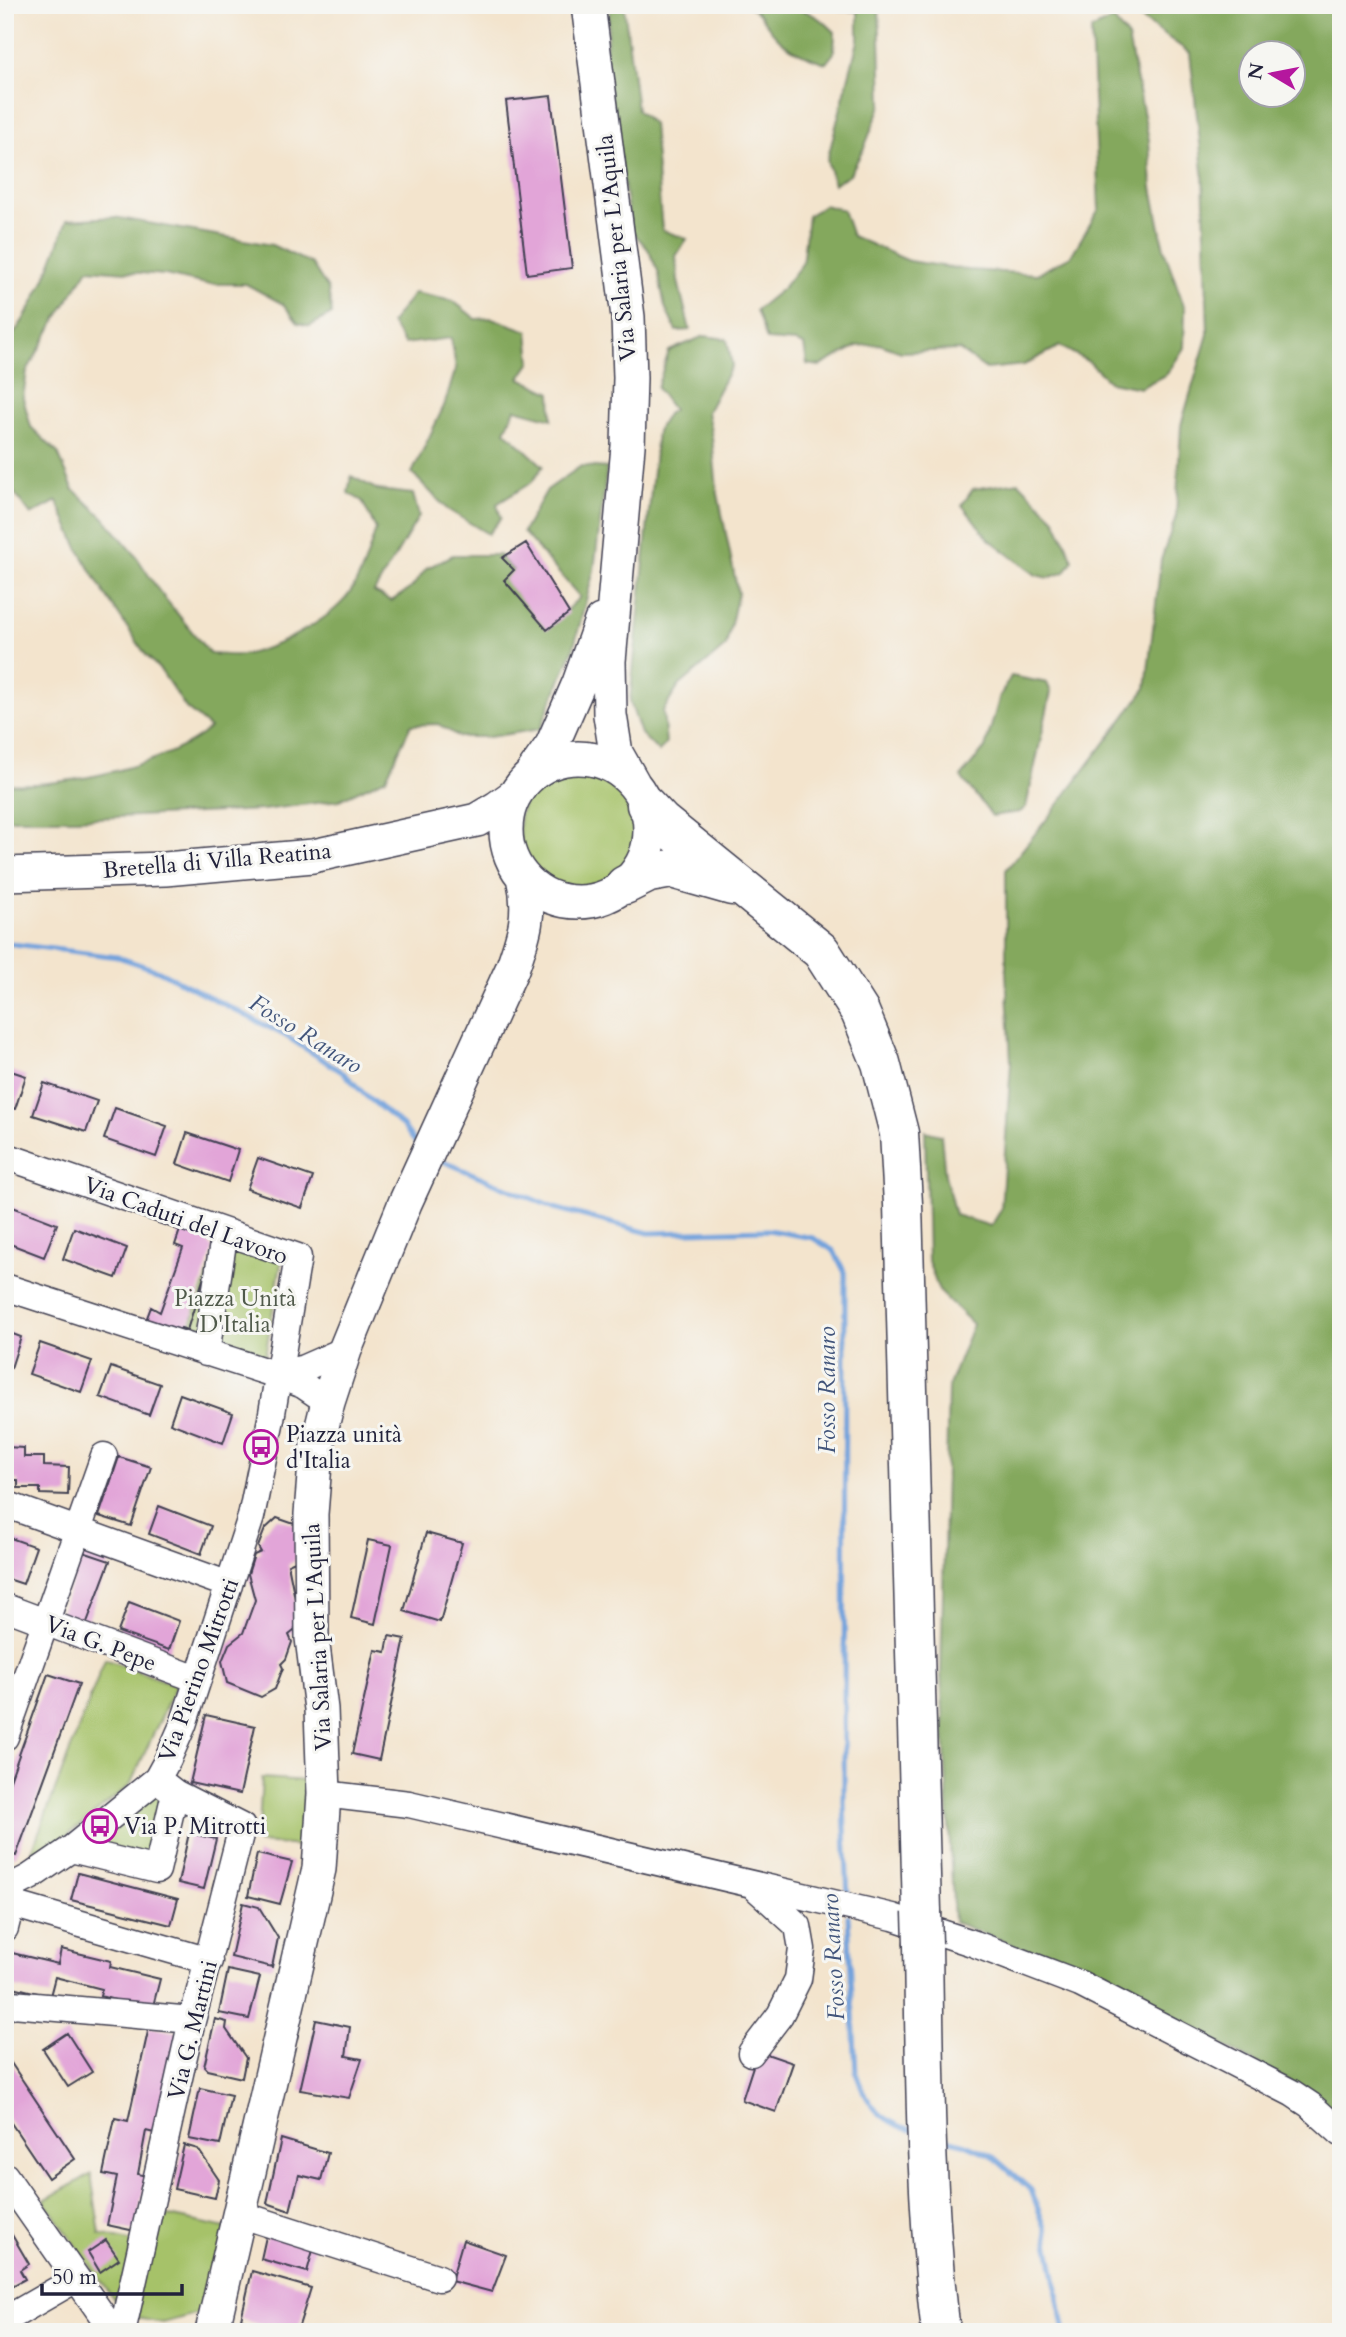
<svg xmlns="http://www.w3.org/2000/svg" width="1346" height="2337" viewBox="0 0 1346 2337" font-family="Cardo,serif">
  <rect width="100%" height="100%" fill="#f6f6f2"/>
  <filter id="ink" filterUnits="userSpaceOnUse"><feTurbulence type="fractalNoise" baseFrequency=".0143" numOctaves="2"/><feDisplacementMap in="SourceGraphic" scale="14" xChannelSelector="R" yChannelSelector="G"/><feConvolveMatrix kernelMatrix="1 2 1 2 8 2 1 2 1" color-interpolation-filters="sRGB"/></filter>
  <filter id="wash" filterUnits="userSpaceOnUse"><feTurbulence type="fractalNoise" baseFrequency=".00686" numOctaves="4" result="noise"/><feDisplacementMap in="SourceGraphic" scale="28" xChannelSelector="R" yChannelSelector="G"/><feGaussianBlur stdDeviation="1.57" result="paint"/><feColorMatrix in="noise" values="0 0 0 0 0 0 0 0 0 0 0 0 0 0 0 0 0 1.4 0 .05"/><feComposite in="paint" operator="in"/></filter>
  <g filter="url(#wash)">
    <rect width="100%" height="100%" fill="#f3e4cd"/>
    <path fill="#a6c269" stroke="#647252" stroke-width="2" d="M519 827a59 59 0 1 1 118 0a59 59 0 1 1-118 0Z
      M221 1239 282 1258 264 1362 186 1337Z
      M105 1659 176 1685 130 1785 25 1869Z
      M262 1778 307 1781 304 1846 258 1843Z
      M154 1794 164 1797 146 1860 91 1844Z
      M91 2174 100 2234 133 2242 124 2285 115 2301 44 2200Z
      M155 2213 226 2228 206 2311 163 2323 131 2317Z"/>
    <path fill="#84a85d" stroke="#53654c" stroke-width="2" fill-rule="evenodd" d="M610 5H624L637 110 653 124 662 230 687 239 676 256 678 281 690 330 676 331 665 307 658 271 648 249 631 230 605 61Z
      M747 5C783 5 808 4 835 32L834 53 826 63C810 58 788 49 777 37 764 24 765 17 747 5Z
      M834 5H879L882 103 864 148 850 174 834 184 827 161 858 41V11H840Z
      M1131 5H1341V2124L1297 2086 1103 1979 954 1922 941 1674 948 1388 973 1324 939 1291 928 1261 925 1131 941 1135 945 1175 955 1215 991 1226 1001 1210 1011 1062 1006 973V870L1055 809 1146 688 1161 560 1176 516 1181 425 1208 334 1203 171 1190 53 1135 14ZM1252 52H1294V94H1252Z
      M1113 19 1128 38 1149 140 1152 187 1164 249 1185 309 1184 348 1167 374 1140 388 1110 382 1089 362 1060 346 1024 365 986 369 959 350 901 352 879 344 857 346 820 366 807 364 804 345 796 342 767 340 756 310 783 288 802 264 808 216 824 205 843 210 852 236 909 261 968 270 1037 274 1071 256 1099 209 1091 30Z
      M114 217 272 245 312 264 328 289 332 314 310 326 298 323 283 304 246 284H206L165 275 88 269 55 321 27 371 23 398 31 427 58 453 73 489 104 518 134 553 159 591 210 654C220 654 232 656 242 655 275 649 329 621 349 594 363 575 369 550 376 529L362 501 348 493 351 476 378 490 413 494 419 516 374 592 391 601 411 588 427 568 453 555H499L558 618 580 597 523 532 547 490 581 466 607 468 594 570 573 650 540 729 489 737H459L438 724 411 725 386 778 339 800 263 810 75 819H5V784C61 788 167 766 210 728L186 708 161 671 146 655 106 596 79 550 57 501 31 515 5 481V345C35 310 52 263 67 220Z
      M414 293 453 301 476 319 492 318 528 331 531 362 520 378 551 393 552 419 515 409 505 431 543 466 532 482 497 504 501 518 488 534 447 509 412 473 444 406 456 368 451 338 404 344 391 323Z
      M704 336 727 339 732 365 707 412 712 437 717 489 738 593 726 646 679 686 663 711 666 743 659 752 641 734 630 702 657 431 667 414 673 410 657 388 669 351Z
      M1019 482 1055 519 1073 560 1065 572 1048 578 1036 575 989 539 962 505 973 489Z
      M1011 676 1047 683 1051 692 1026 807 1020 812 992 816 961 777 985 748 1000 696Z"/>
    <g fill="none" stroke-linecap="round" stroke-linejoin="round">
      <path stroke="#72a2dc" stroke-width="5" d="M5 943 118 957 159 971 284 1035 345 1074 365 1095 403 1126 418 1146
        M438 1159 554 1208 649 1233 768 1230 813 1238 834 1251 845 1273 844 1803 848 1899
        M848 1916 856 2073C866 2103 880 2122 912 2130
        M942 2138 963 2143 991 2155 1031 2190 1046 2230 1065 2332"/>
    </g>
    <g id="blocks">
      <path fill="#e2a5d8" d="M551 96 572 268 527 274 506 101Z
        M526 543 569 613 547 630 504 580 514 570 502 558Z
        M5 1069 26 1076 15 1109 5 1106Z
        M44 1083 97 1101 86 1132 33 1115Z
        M115 1108 167 1126 156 1157 104 1139Z
        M187 1133 238 1150 228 1182 177 1164Z
        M258 1158 313 1177 302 1208 247 1189Z
        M5 1204 57 1224 44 1257 5 1242Z
        M182 1224 213 1236 209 1245 213 1248 187 1330 181 1328 176 1336 145 1323 151 1307 160 1312 183 1248 175 1245Z
        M74 1228 127 1248 116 1278 63 1259Z
        M5 1331 21 1337 11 1368 5 1366Z
        M40 1343 92 1361 81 1392 29 1374Z
        M111 1367 160 1384 149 1415 100 1397Z
        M180 1394 233 1413 223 1443 170 1423Z
        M5 1447 24 1448V1457H44V1466L69 1467 68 1495 40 1494V1488H18V1480H5Z
        M119 1457 151 1467 131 1526 99 1516Z
        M159 1506 211 1526 201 1554 149 1534Z
        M277 1518 297 1525 295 1561 288 1564 296 1604 301 1609 294 1631 289 1635 292 1642 286 1659 281 1664 283 1668 275 1689 261 1697 227 1683 222 1661 229 1644 243 1633 255 1600 248 1574 254 1555 261 1552 258 1547 265 1529Z
        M426 1533 462 1543 440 1622 404 1611Z
        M5 1536 36 1547 23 1584 5 1578Z
        M368 1540 392 1545 375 1624 351 1618Z
        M83 1552 110 1561 86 1625 60 1615Z
        M129 1602 179 1621 169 1650 118 1632Z
        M389 1636 405 1639 379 1760 352 1754 375 1650 386 1652Z
        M48 1674 79 1684 16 1856 5 1852V1794Z
        M206 1715 255 1726 240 1794 190 1783Z
        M189 1833 216 1839 204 1889 178 1883Z
        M257 1854 292 1862 280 1904 248 1896Z
        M78 1873 178 1899 171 1925 71 1900Z
        M243 1903 259 1907 278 1938 272 1967 231 1957Z
        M61 1949 111 1961 110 1967 160 1979 152 2010 100 1996 102 1989 55 1977 50 1996 5 1985V1963L8 1952 58 1964Z
        M228 1970 260 1977 249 2019 219 2013Z
        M215 2019 227 2022 226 2029 246 2058 242 2078 207 2070 204 2067Z
        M316 2020 350 2027 346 2056 362 2059 349 2098 300 2090Z
        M149 2027 180 2033 158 2134 146 2131 138 2174 146 2176 135 2231 107 2225 117 2177 103 2174 115 2118 128 2121Z
        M67 2033 92 2072 68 2087 43 2049Z
        M758 2051 793 2063 776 2112 742 2100Z
        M5 2054 75 2159 48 2178 5 2114Z
        M200 2088 231 2095 220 2145 189 2139Z
        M281 2139 328 2153 321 2180 299 2175 290 2211 267 2203Z
        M184 2145 198 2149 219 2180 215 2198 174 2189Z
        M5 2223 29 2264 20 2270 25 2279 5 2290Z
        M269 2223 316 2239 307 2272 261 2259Z
        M106 2240 119 2259 100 2272 88 2252Z
        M463 2240 506 2255 492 2292 451 2281Z
        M252 2271 311 2288 297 2332H286L241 2319Z"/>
    </g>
  </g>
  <g filter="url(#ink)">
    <use href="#blocks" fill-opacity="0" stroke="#413f51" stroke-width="2"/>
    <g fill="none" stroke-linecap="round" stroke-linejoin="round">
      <g stroke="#413f51" stroke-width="29">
        <path id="minor" d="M5 1156 298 1257 271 1419 251 1517 183 1725 168 1759 157 1779 71 1849 30 1877 5 1890
          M5 1287 277 1375
          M206 1353 223 1243 227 1233
          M328 1402 303 1385 277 1375 304 1368 345 1350
          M5 1504 229 1585
          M5 1607 197 1679
          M5 1737 104 1456
          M324 1794 409 1804 893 1917 975 1944 1080 1984 1292 2093 1310 2105 1341 2133
          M71 1849 157 1870 175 1793
          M5 1902 209 1961
          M5 1928 11 1904
          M5 2008 13 2004 192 2020
          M751 2053 780 2015 798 1979 802 1949 798 1926 756 1888
          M5 2176 114 2332
          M239 2214 439 2278
          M5 2320 76 2279
          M123 2328 190 2029 242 1827 175 1793 157 1779"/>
      </g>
      <g stroke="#413f51" stroke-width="36">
        <path id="major" d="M588 5 628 317 630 378 628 446 609 661 610 715 616 753 633 783
          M506 830a72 72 0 1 1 144 0a72 72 0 1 1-144 0Z
          M531 775 552 745 579 683 601 621
          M5 874 165 869 313 856 477 820 497 808 515 795
          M212 2332 319 1869 324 1794 321 1709 312 1638 311 1514 316 1451 328 1402 345 1350 405 1203 512 969C524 935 532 913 523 877"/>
      </g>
      <g stroke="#413f51" stroke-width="41">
        <path id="highway" d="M646 805 662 822 821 951 860 1012 881 1063 899 1133 903 1204 922 1912
          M625 885 649 873 672 869 732 886
          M923 1944C925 2074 925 2203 941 2332"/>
      </g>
      <use href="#minor" stroke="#fff" stroke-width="26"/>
      <use href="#major" stroke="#fff" stroke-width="33"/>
      <use href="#highway" stroke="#fff" stroke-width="38"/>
      <g stroke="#413f51" stroke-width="41" stroke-linecap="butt">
        <path id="highway-bridge" d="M922 1912 923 1944"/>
      </g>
      <use href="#highway-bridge" stroke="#fff" stroke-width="38"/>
    </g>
  </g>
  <defs>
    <g id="bus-ring" transform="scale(1.75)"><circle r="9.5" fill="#f6f6f2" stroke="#b5179e" stroke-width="1.5"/><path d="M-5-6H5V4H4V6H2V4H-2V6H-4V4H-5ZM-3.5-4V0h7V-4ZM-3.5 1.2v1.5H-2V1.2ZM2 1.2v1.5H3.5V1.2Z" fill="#b5179e"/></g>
  </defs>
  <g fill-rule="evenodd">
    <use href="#bus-ring" x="261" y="1447"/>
    <use href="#bus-ring" x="100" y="1826"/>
  </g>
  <g text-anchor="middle" stroke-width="6" stroke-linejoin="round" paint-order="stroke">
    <g font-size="23" fill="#22223b" stroke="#f6f6f2">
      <text transform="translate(616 248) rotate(-96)" y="8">Via Salaria per L'Aquila</text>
      <text transform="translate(217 860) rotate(-5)" y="8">Bretella di Villa Reatina</text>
      <text transform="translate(186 1220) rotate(20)" y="8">Via Caduti del Lavoro</text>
      <text transform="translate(317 1637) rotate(-93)" y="8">Via Salaria per L'Aquila</text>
      <text transform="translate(101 1643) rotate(21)" y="8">Via G. Pepe</text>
      <text transform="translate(198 1670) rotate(-70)" y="8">Via Pierino Mitrotti</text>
      <text transform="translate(192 2030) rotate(-76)" y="8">Via G. Martini</text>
    </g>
    <g font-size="23" fill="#505a4b" stroke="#f6f6f2">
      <text x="235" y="1306">Piazza Unità<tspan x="235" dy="26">D'Italia</tspan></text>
    </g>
    <g font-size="23" fill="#22223b" stroke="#f6f6f2" text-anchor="start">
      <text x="286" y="1442">Piazza unità<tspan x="286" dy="26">d'Italia</tspan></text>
      <text x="124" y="1834">Via P. Mitrotti</text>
    </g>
    <g font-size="24" font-style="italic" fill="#42557b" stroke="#f6f6f2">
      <text transform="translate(306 1034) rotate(32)" y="8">Fosso Ranaro</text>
      <text transform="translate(827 1390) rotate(-90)" y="8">Fosso Ranaro</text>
      <text transform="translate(833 1957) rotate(-93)" y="8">Fosso Ranaro</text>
    </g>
  </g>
  <rect width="1346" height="2337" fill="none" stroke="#f6f6f2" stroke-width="28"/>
  <g transform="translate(1272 74) rotate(280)"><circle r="33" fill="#f6f6f2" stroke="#a1a1a9" stroke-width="2"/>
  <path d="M0-5L12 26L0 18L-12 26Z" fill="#b5179e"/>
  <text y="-10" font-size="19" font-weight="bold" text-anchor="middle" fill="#22223b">N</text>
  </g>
  <path d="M42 2284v10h140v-10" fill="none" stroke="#22223b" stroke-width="3.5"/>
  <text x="52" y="2284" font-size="21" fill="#22223b" stroke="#f6f6f2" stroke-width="5" paint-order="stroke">50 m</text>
</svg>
